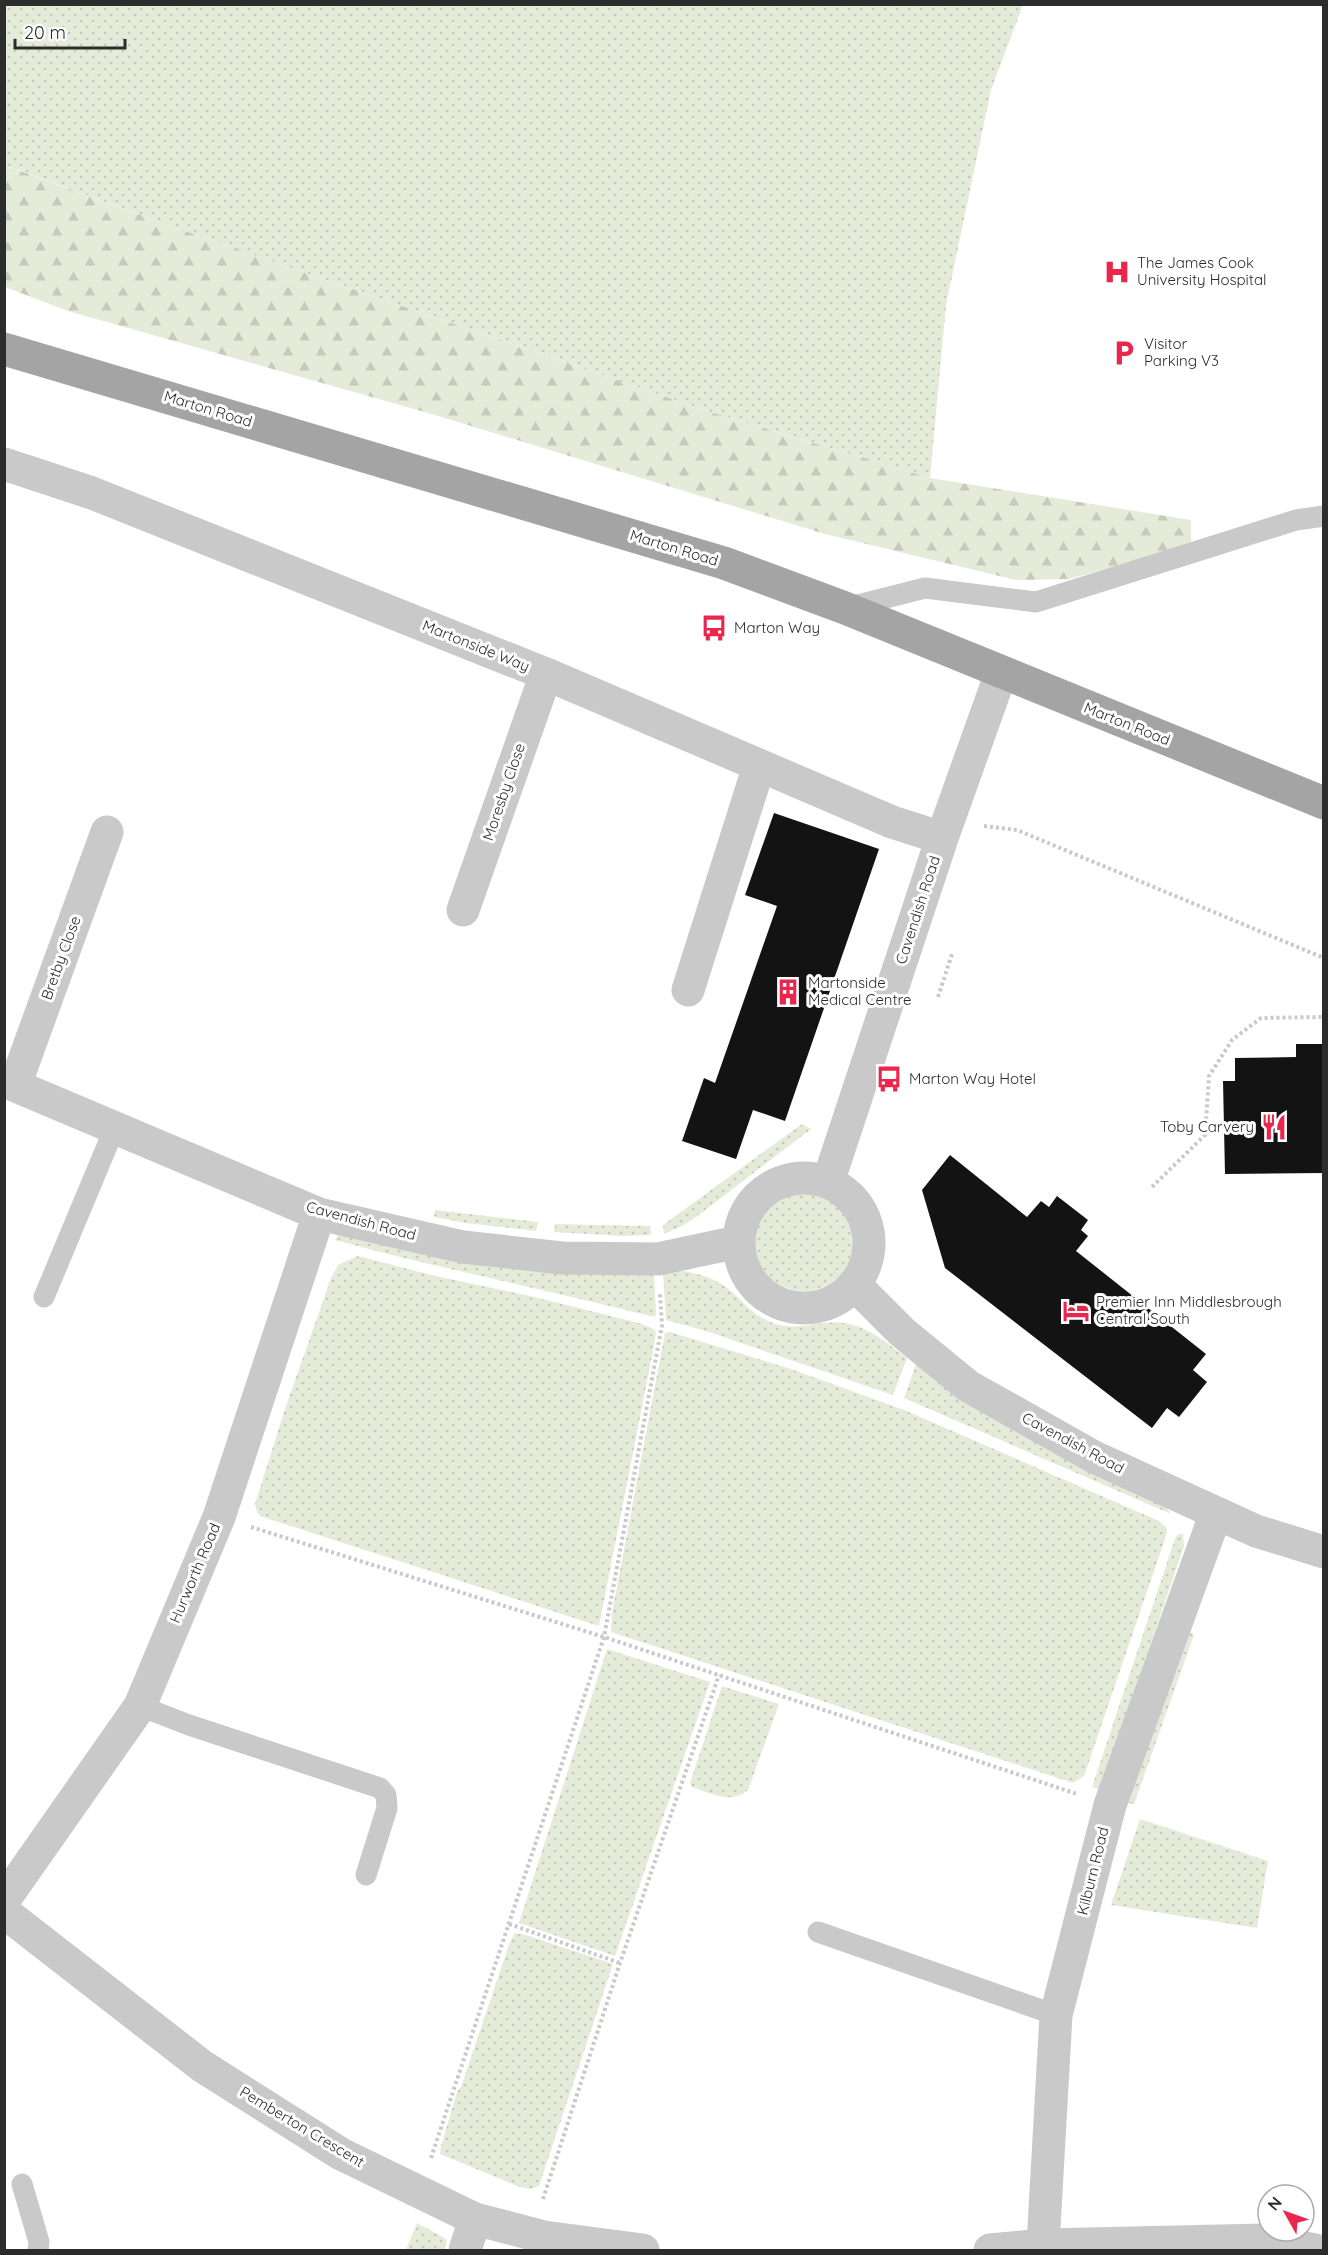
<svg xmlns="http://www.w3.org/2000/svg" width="1328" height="2255" viewBox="0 0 1328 2255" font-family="Quicksand,sans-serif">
  <defs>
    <pattern id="grass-dots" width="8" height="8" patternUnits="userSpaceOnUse" patternTransform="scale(1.5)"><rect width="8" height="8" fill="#e5ebd9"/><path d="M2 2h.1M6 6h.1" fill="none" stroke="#c5caba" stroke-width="1.8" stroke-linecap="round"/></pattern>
    <pattern id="forest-firs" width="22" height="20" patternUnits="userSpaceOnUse" patternTransform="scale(1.5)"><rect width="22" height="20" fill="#e5ebd9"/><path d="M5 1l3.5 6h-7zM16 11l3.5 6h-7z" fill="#c5caba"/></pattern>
  </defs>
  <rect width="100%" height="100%" fill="#fff"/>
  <path fill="url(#grass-dots)" d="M4 5H1023L991 90 946 305 930 478 704 410 176 228 5 165Z
    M802 1124 811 1129 696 1217 682 1226 664 1234 663 1225Z
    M755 1242a49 49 0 1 1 98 0a49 49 0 1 1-98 0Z
    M435 1210 538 1222 536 1231 466 1223 434 1217Z
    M555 1224 650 1226 651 1235 623 1236 554 1232Z
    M344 1235 654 1274 656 1313 655 1317 650 1316C546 1289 440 1269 335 1240L337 1236Z
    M358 1256 431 1275 530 1296 639 1323 654 1329 656 1333 653 1351 599 1626 260 1516 257 1512 255 1504 285 1409 331 1278 338 1265Z
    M676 1270C693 1272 709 1276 723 1285 739 1296 749 1312 766 1320 797 1335 815 1319 843 1323 867 1325 888 1344 907 1358L893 1395 706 1331 666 1320 663 1272Z
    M670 1332 791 1369 904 1410 1159 1521 1166 1527 1167 1531 1164 1542 1084 1776 1073 1783 611 1632 612 1613 665 1333Z
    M916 1364 1164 1504 1171 1514 904 1398Z
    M1183 1533 1184 1546 1101 1790 1092 1787 1175 1539 1177 1535Z
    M1190 1632 1194 1635 1134 1804 1128 1803Z
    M607 1649 710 1682 615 1956 519 1923Z
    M722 1686 779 1704 748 1790C731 1805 711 1793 692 1787L690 1783Z
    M1140 1819 1268 1861 1257 1928 1111 1905Z
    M515 1933 526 1935 613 1964 539 2186 530 2189 517 2186 440 2154 441 2146 457 2092 461 2087 510 1942Z
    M417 2223 443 2237 447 2240 445 2250H406Z"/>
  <path fill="url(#forest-firs)" d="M4 165 176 228 704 410 930 478 1191 520V546L1069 579 1016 580 825 534 435 415 68 311 5 287Z"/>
  <path fill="#131313" d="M774 813 879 849 785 1121 753 1110 736 1159 682 1141 704 1078 715 1083 777 906 745 895Z
    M1296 1044H1324V1173L1225 1174 1223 1081H1235V1058L1296 1057Z
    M950 1155 1027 1217 1041 1201 1049 1207 1057 1196 1088 1220 1081 1230 1088 1236 1076 1251 1206 1354 1193 1370 1207 1382 1179 1417 1167 1408 1152 1428 945 1268 922 1190Z"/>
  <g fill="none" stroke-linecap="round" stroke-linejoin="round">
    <path stroke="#c9c9c9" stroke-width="4" stroke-dasharray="3 3" stroke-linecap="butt" d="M984 826 1017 830 1324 958
      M938 997 952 954
      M1152 1187 1205 1135 1209 1076 1232 1040 1261 1018 1324 1017
      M251 1527 604 1637 1077 1794
      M509 1924 620 1963
      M431 2158 604 1637 662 1325 660 1293
      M543 2199 620 1963 719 1675"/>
    <path stroke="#c9c9c9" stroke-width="21" d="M846 608 925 588 1036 602 1296 520 1324 516
      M44 1297 115 1127
      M140 1706 189 1725 380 1788 386 1795 387 1808 366 1875
      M818 1932 1056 2015
      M22 2184 39 2242 38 2250"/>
    <path stroke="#c9c9c9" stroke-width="33" d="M4 464 92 493 546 674 892 822 942 838
      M463 910 546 674
      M688 990 759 766
      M4 1081 319 1214 463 1247 562 1258 658 1259 738 1242
      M15 1085 107 832
      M739 1243a65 65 0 1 1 130 0a65 65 0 1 1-130 0Z
      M828 1182 942 838 1001 673
      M854 1284 902 1332 968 1386 1094 1457 1256 1531 1324 1552
      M4 1900 140 1706 219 1517 319 1214
      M4 1912 202 2066 341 2154 475 2219 544 2237 643 2250
      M1043 2245 1056 2015 1110 1805 1216 1513
      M465 2250 475 2219
      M990 2250 1043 2245 1265 2240 1315 2250"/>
    <path stroke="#a4a4a4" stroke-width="33" d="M4 349 724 563 845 608 1324 803"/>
  </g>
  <defs>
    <g id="hospital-bare" transform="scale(2.07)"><path d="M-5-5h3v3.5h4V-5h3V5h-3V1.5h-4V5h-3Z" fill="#eb264c" stroke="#fff" stroke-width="2.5" paint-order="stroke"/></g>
    <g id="parking-bare" transform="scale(2.07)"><path d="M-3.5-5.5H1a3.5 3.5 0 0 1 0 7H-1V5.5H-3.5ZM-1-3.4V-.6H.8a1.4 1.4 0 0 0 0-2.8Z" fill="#eb264c" stroke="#fff" stroke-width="2.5" paint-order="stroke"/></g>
    <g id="bus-bare" transform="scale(2.07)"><path d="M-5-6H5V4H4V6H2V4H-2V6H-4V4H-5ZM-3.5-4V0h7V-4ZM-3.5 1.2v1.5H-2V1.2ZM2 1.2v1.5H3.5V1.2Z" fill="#eb264c" stroke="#fff" stroke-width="2.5" paint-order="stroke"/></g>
    <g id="building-bare" transform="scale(2.07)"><path d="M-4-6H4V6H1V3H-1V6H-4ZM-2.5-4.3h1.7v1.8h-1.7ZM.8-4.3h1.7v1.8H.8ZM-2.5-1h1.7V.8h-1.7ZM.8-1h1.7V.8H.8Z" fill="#eb264c" stroke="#fff" stroke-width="2.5" paint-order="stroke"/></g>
    <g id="restaurant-bare" transform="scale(2.07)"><path d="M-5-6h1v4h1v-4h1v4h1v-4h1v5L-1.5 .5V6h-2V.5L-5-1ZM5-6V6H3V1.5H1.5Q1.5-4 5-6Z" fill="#eb264c" stroke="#fff" stroke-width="2.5" paint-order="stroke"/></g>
    <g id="hotel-bare" transform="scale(2.07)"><path d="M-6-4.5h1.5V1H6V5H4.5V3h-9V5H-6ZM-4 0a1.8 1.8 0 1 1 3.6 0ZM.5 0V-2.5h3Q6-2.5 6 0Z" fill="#eb264c" stroke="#fff" stroke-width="2.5" paint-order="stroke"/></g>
  </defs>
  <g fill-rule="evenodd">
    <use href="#hospital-bare" x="1117" y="272"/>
    <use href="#parking-bare" x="1124" y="353"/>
    <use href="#bus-bare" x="714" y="628"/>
    <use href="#building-bare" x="788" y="992"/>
    <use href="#bus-bare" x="889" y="1079"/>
    <use href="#restaurant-bare" x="1274" y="1127"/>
    <use href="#hotel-bare" x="1076" y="1311"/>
  </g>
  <g text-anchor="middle" stroke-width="6" stroke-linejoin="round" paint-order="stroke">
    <g font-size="15" fill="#2c2c2c" stroke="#fff" text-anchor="start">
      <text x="1137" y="268">The James Cook<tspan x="1137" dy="17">University Hospital</tspan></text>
      <text x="1144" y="349">Visitor<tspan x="1144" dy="17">Parking V3</tspan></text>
      <text x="734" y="633">Marton Way</text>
      <text x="808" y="988">Martonside<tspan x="808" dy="17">Medical Centre</tspan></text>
      <text x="909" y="1084">Marton Way Hotel</text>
      <text x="1254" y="1132" text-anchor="end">Toby Carvery</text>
      <text x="1096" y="1307">Premier Inn Middlesbrough<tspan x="1096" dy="17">Central South</tspan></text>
    </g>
    <g font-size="15" fill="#2c2c2c" stroke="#fff">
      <text transform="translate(208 409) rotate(17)" y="5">Marton Road</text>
      <text transform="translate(674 548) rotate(17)" y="5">Marton Road</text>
      <text transform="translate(476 646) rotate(22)" y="5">Martonside Way</text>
      <text transform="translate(1127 724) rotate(22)" y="5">Marton Road</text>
      <text transform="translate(504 792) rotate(-71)" y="5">Moresby Close</text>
      <text transform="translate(918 910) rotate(-72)" y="5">Cavendish Road</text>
      <text transform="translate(61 958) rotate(-70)" y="5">Bretby Close</text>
      <text transform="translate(361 1221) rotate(15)" y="5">Cavendish Road</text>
      <text transform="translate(1073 1443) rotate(28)" y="5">Cavendish Road</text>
      <text transform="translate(195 1573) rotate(-67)" y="5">Hurworth Road</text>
      <text transform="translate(1093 1871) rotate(-76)" y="5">Kilburn Road</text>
      <text transform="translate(302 2127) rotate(31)" y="5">Pemberton Crescent</text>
    </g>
  </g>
  <rect width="1328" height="2255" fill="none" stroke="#2c2c2c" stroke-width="12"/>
  <g transform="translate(1286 2213) rotate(310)"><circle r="28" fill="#ffffff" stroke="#ababab" stroke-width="1.5"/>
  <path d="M0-4.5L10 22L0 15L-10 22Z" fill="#eb264c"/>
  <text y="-9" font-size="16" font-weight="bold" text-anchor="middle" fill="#2c2c2c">N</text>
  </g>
  <path d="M15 39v9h110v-9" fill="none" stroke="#2c2c2c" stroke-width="3"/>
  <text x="24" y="39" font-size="18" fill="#2c2c2c" stroke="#ffffff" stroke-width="4.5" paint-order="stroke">20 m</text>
</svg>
